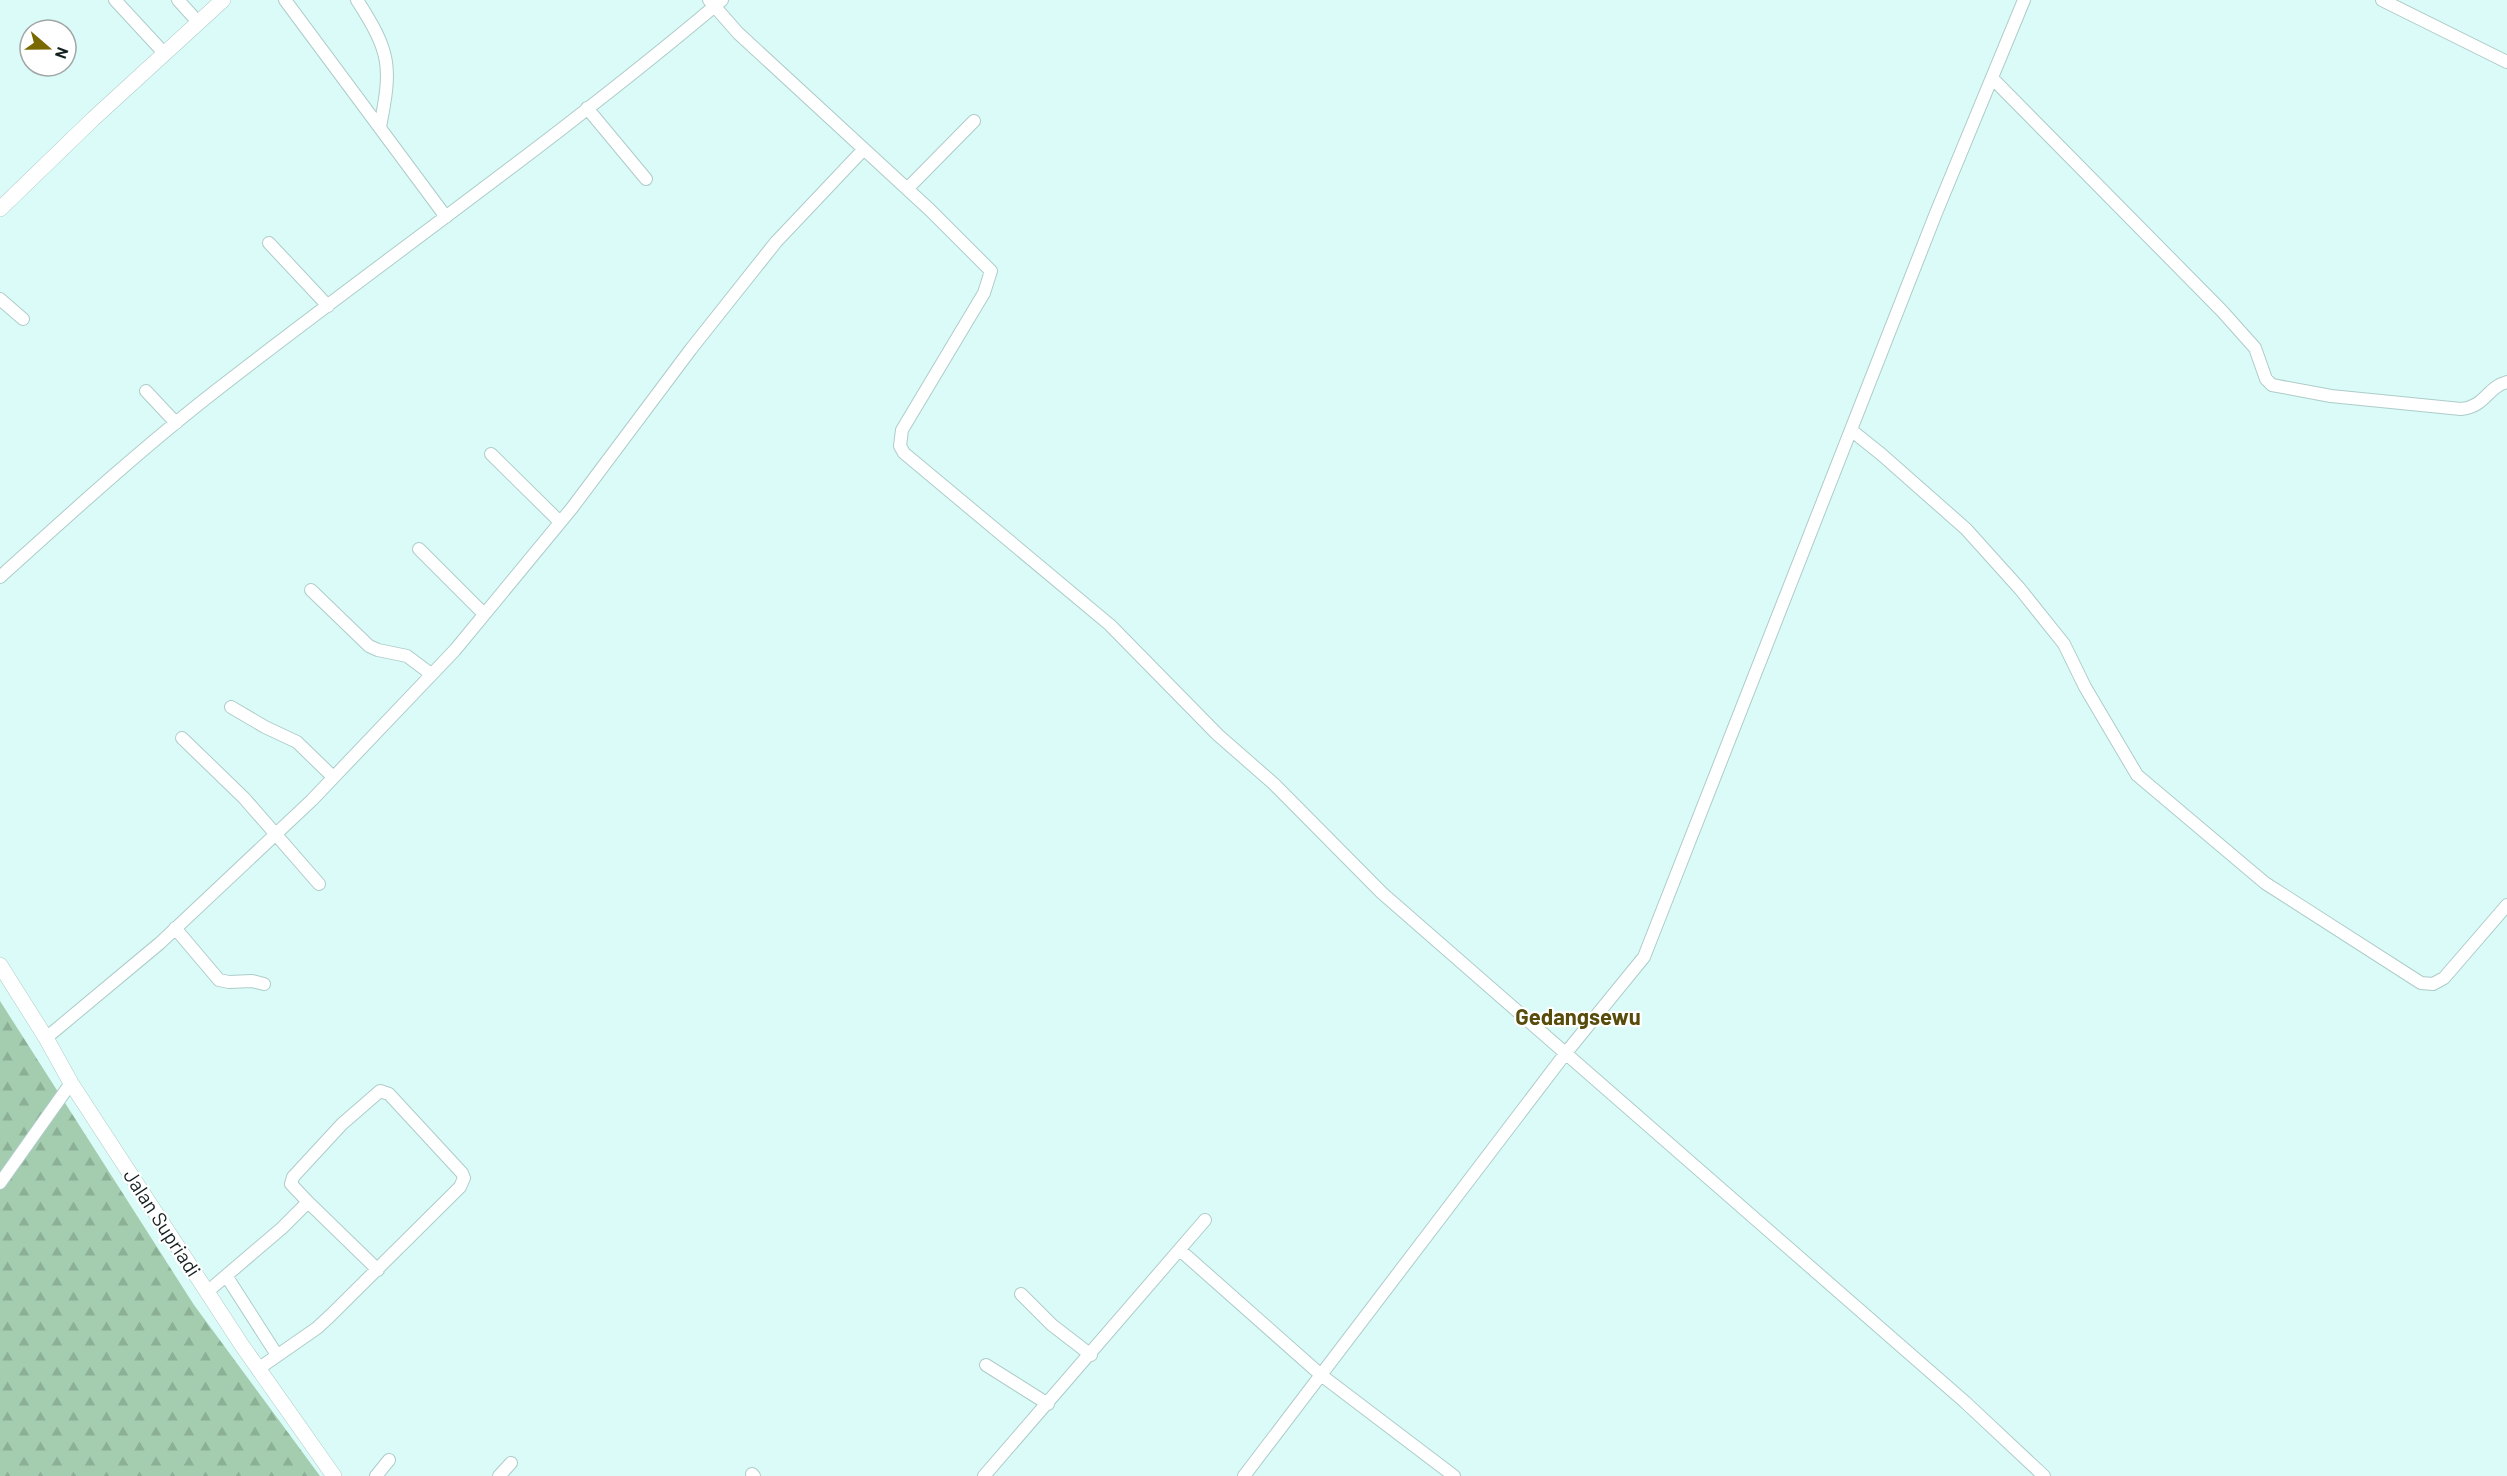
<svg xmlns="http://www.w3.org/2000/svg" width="2507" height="1476" viewBox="0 0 2507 1476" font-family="Barlow,sans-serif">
  <defs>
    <pattern id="forest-firs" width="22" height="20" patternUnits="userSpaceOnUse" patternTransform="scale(1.5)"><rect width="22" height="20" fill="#a3cdae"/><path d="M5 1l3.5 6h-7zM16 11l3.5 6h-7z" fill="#8bb095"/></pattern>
  </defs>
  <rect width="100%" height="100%" fill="#dbfbf8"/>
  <path fill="url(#forest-firs)" d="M0 1001 194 1305 320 1476H0Z"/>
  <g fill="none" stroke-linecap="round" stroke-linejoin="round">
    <g stroke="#adccc9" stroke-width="14">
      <path id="minor" d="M115 0 164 53
        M178 0 198 22
        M285 0 446 217
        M357 0C391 53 392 66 380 127
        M709 0 738 33 930 210 991 271 984 293 902 430 900 446 904 453 1110 625 1218 735 1274 784 1382 893 1965 1402 2044 1476
        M2382 0 2507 62
        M1992 78 2222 311 2255 348 2266 379 2272 385 2331 396 2461 409C2485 407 2487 387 2507 382
        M587 108 646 179
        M907 189 974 121
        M269 243 328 306
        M0 299 23 319
        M146 391 176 423
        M1851 430 1881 454 1966 529 2020 589 2064 644 2085 687 2137 775 2265 883 2421 983 2433 984 2444 978 2507 905
        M491 454 560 522
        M419 549 484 614
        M0 577C71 513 142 448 218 389 385 259 560 137 722 0
        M311 590 369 646 378 650 407 656 431 674
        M231 707 265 727 297 742 333 777
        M182 738 244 798 319 884
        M175 928 219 980 229 982 252 981 264 984
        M46 1038 160 943 312 800 455 650 572 508 691 349 776 242 864 149
        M0 1183 71 1083
        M1181 1251 1321 1375 1454 1476
        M227 1277 277 1355
        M207 1292 282 1228 308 1202 378 1270
        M1021 1294 1052 1325 1091 1355
        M986 1365 1048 1404
        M258 1369 317 1328 331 1315 460 1187 464 1178 462 1173 389 1094 380 1091 342 1124 293 1177 291 1184 308 1202
        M752 1474 754 1476
        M376 1476 389 1460
        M499 1476 511 1463
        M984 1476 1205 1220
        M1244 1476 1565 1054 1644 957 1936 213 2024 0"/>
    </g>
    <g stroke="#adccc9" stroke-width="16">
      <path id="major" d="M0 209 93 119 223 0
        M0 965 46 1038 71 1083 241 1344 334 1476"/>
    </g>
    <use href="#minor" stroke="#fff" stroke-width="12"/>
    <use href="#major" stroke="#fff" stroke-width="15"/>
  </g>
  <g text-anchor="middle" stroke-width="4.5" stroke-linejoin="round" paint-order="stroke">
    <g font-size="20" fill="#152120" stroke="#fff">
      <text transform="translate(162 1223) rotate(57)" y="7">Jalan Supriadi</text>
    </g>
    <g font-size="22" font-weight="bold" fill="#584c0c" stroke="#fff">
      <text x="1578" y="1025">Gedangsewu</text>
    </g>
  </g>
  <g transform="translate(48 48) rotate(110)"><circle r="28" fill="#ffffff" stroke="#a1a6a6" stroke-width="1.5"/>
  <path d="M0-4.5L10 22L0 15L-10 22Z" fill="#7a6900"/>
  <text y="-9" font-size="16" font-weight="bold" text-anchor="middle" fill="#152120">N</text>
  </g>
</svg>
